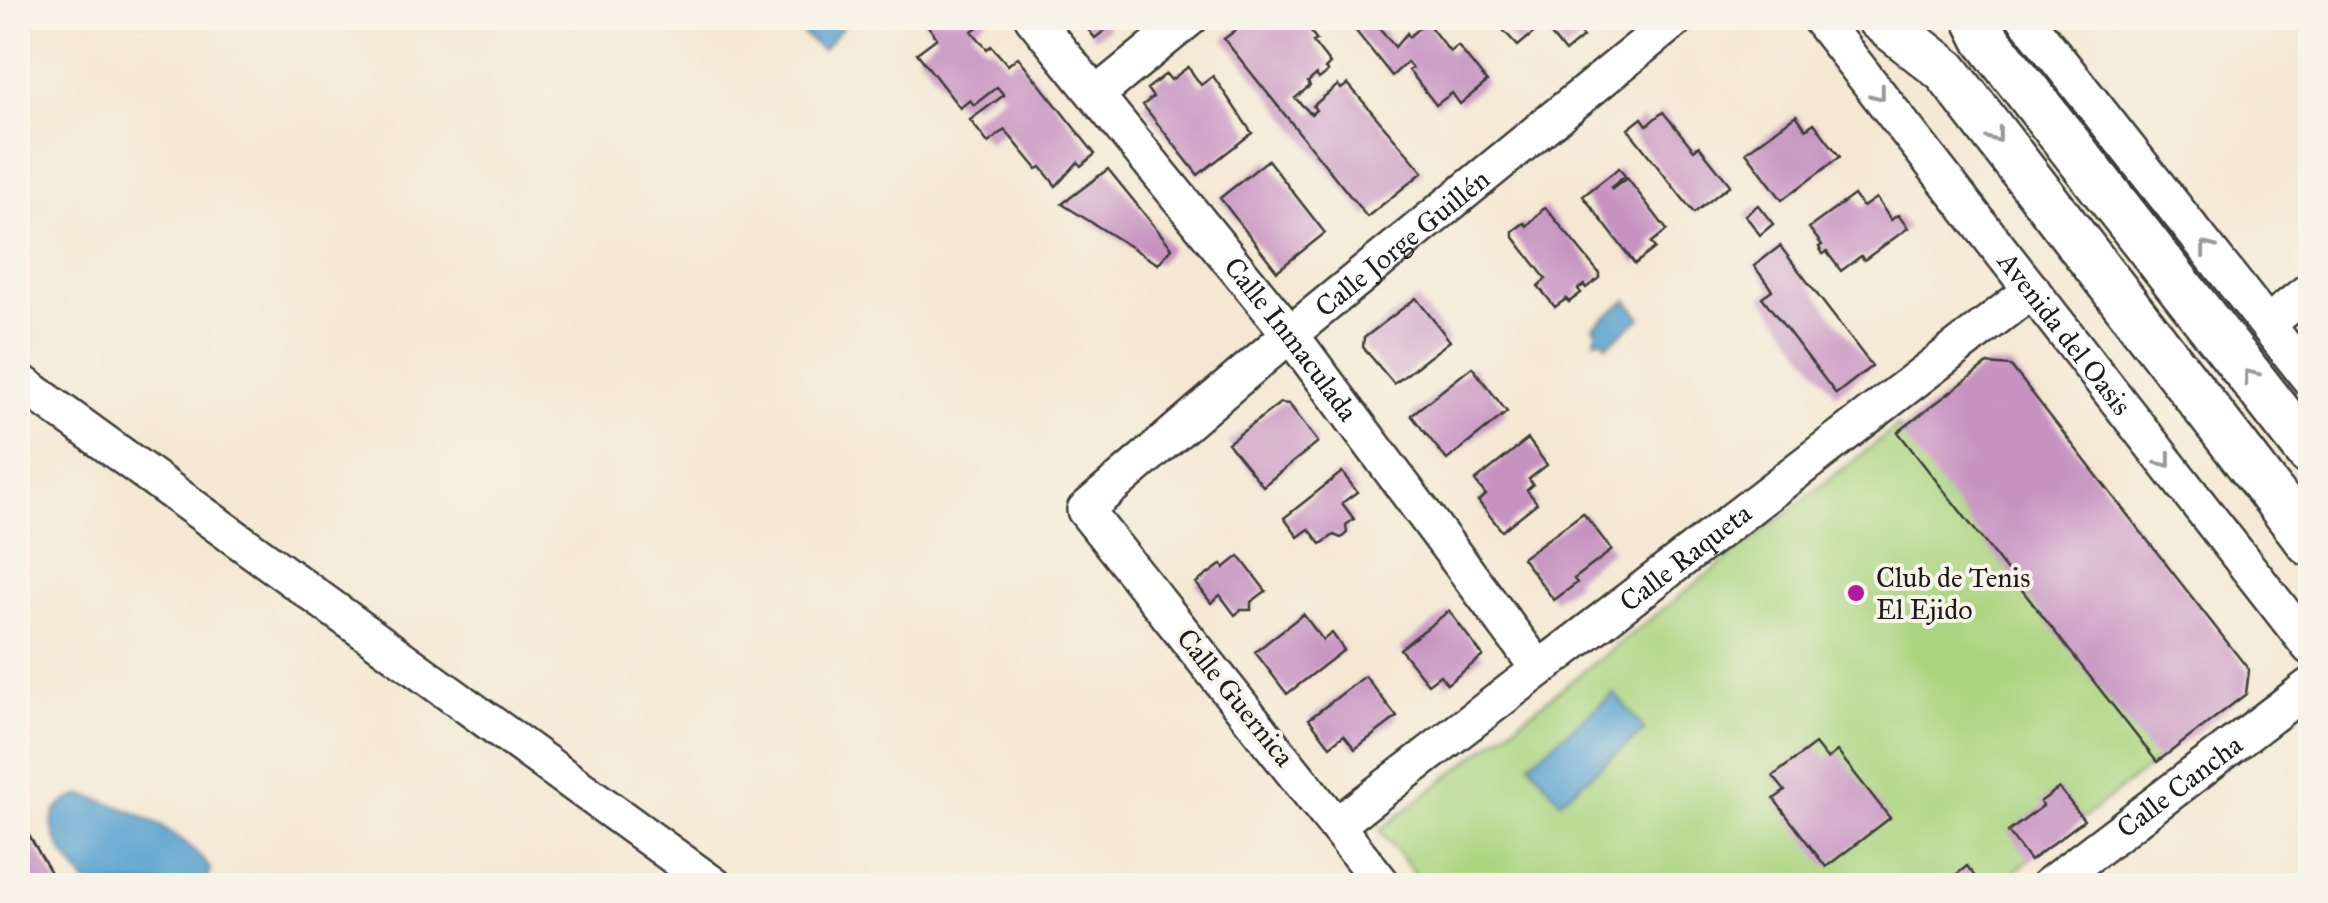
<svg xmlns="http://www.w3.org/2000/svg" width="2328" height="903" viewBox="0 0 2328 903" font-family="'IM FELL Great Primer',serif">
  <rect width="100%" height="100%" fill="#f7f3e8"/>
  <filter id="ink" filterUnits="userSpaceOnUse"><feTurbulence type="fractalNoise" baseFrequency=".01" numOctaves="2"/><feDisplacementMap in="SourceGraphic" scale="20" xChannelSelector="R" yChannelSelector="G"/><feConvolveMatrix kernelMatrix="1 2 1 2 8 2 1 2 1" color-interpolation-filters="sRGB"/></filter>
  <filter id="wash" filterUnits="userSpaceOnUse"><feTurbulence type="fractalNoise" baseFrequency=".0048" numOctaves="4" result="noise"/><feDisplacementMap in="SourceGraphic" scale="40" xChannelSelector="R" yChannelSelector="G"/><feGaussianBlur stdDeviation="2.25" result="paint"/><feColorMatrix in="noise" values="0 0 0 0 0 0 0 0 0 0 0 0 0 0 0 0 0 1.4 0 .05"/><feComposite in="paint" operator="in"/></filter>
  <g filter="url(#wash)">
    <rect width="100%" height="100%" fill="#f4e8d2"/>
    <path fill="#acd581" stroke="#64784e" stroke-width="2.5" d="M1898 426 2158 760 1997 885H1423L1380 830Z"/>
    <path fill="#57a1cf" stroke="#3a5e76" stroke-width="2.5" d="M817 18H850L822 50 803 34Z
      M1627 300 1641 318 1607 345 1603 339 1595 340 1596 331 1593 327Z
      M1614 693 1645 730 1560 801 1530 763Z
      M83 795C128 807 183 830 210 869L207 885H88C67 858 23 810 83 795Z"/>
    <g id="blocks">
      <path fill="#c693c1" d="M922 18H986L987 20 972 31 987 49 991 46 1008 65 1018 57 1095 154 1081 166 1078 162 1056 186 1041 167 1037 169 1005 130 988 143 970 120 1004 95 997 87 974 105 970 100 960 108 917 53 937 38Z
        M1079 18H1101L1109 27 1095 38Z
        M1252 18H1303L1313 30 1311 32 1317 40 1313 42 1330 64 1325 69 1328 72 1319 79 1316 75 1308 82 1310 86 1295 98 1311 114 1316 110 1313 106 1338 85 1341 89 1348 84 1423 172 1367 217 1224 39Z
        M1372 18H1392L1378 26 1395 47 1407 33 1409 37 1419 28 1416 26 1424 19 1450 52 1458 46 1487 82 1460 104 1452 93 1436 105 1409 70 1412 68 1407 62 1392 76 1355 30Z
        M1492 18H1567L1583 37 1565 52 1543 25 1518 46Z
        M1188 67 1201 85 1213 76 1252 133 1198 175 1143 105 1153 97 1147 89 1166 74 1171 80Z
        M1663 112 1694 150 1699 146 1730 185 1694 213 1628 129 1642 118 1647 125Z
        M1796 115 1806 129 1814 123 1840 157 1782 200 1746 152Z
        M1268 160 1325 233 1277 271 1220 198Z
        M1619 168 1625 176 1611 187 1612 189 1627 178 1667 230 1651 243 1655 248 1635 264 1583 196Z
        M1108 169 1172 248 1158 264 1062 204Z
        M1854 195 1863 207 1876 198 1891 220 1898 215 1908 228 1864 260 1861 256 1841 271 1827 252 1823 254 1819 247 1822 245 1809 228Z
        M1758 205 1773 224 1760 235 1745 215Z
        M1545 207 1599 273V278L1586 288 1584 285 1578 289 1581 293 1569 302 1566 299 1555 307 1538 286 1546 279 1513 236V231L1524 223 1527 226Z
        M1780 246 1872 366 1836 394 1762 297 1772 290 1754 266Z
        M1416 298 1450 341 1394 384 1363 347 1364 338Z
        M1987 364 2011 366 2249 670 2246 694 2157 762 1898 432Z
        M1472 367 1507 412 1447 460 1411 415Z
        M1280 403 1289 404 1318 442 1263 486 1228 443Z
        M1528 439 1547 465 1529 479 1533 485 1527 490 1537 503 1502 531 1478 501 1486 495 1475 481Z
        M1342 472 1357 492 1342 503 1354 519 1346 525 1347 533 1341 538 1334 535 1321 544 1309 529 1298 537 1284 518Z
        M1583 513 1612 550 1574 579 1577 583 1554 600 1522 558Z
        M1239 556 1266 591 1251 602V610H1241L1235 615 1220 595 1211 603 1196 583 1222 564 1224 568Z
        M1449 611 1483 656 1447 684 1440 675 1428 684 1400 649Z
        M1303 614 1323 640 1332 633 1344 650 1287 694 1255 652Z
        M1365 676 1397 717 1355 749 1344 735 1330 746 1309 719Z
        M1815 744 1827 759 1837 751 1890 818 1826 867 1774 799 1785 791 1773 776Z
        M2059 788 2084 820 2030 861 2008 832 2043 806 2040 802Z
        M18 817 59 886H18Z
        M1967 866 1982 886H1942Z"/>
    </g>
  </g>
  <g filter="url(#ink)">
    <use href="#blocks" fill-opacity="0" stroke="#3c3b37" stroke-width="2.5"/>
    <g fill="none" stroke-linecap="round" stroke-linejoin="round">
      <g stroke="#3c3b37" stroke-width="40">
        <g id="minor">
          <path id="s1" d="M1033 18 1290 334 1539 669"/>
          <path id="s2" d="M1819 18 2310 647"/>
          <path d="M2025 18 2310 379"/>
          <path d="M1096 95 1190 18"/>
          <path d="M2267 324 2310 290"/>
          <path d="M18 380 715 886"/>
          <path id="s3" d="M1338 824 2032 290"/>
          <path id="s4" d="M1384 886 1085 510 1290 334 1677 18"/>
          <path id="s5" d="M2048 886 2310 686"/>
        </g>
      </g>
      <g stroke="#3c3b37" stroke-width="50">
        <path id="major" d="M1879 18 1946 71 2310 543
          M1976 18 1987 40 2310 453"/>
      </g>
      <use href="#minor" stroke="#fff" stroke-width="35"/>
      <use href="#major" stroke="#fff" stroke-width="45"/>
    </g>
    <defs><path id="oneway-chevron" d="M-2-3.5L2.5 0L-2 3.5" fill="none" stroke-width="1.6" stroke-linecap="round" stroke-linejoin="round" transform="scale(2.5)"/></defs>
    <g stroke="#999">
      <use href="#oneway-chevron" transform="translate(1879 94) rotate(52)"/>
      <use href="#oneway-chevron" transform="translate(1996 136) rotate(52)"/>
      <use href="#oneway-chevron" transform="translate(2207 248) rotate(-128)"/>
      <use href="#oneway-chevron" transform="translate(2250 376) rotate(-128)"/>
      <use href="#oneway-chevron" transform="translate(2165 461) rotate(52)"/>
    </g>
  </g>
  <circle fill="#b5179e" stroke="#f7f3e8" stroke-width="4" cx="1856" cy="593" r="10"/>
  <g text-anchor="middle" stroke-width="8" stroke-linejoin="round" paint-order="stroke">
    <g font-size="28" fill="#1c1c1c" stroke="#f7f3e8">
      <text dy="10" stroke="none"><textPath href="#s4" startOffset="895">Calle Jorge Guillén</textPath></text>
      <text dy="10" stroke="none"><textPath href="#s2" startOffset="400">Avenida del Oasis</textPath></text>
      <text dy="10" stroke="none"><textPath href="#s1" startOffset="412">Calle Inmaculada</textPath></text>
      <text dy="10" stroke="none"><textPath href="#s3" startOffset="438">Calle Raqueta</textPath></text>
      <text transform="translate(1236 697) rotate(51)" y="10">Calle Guernica</text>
      <text dy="10" stroke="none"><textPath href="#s5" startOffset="165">Calle Cancha</textPath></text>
    </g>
    <g font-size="28" fill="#1c1c1c" stroke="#f7f3e8" text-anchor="start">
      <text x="1876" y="587">Club de Tenis<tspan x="1876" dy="32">El Ejido</tspan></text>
    </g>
  </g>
  <rect width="2328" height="903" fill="none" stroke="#f7f3e8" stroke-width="60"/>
</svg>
